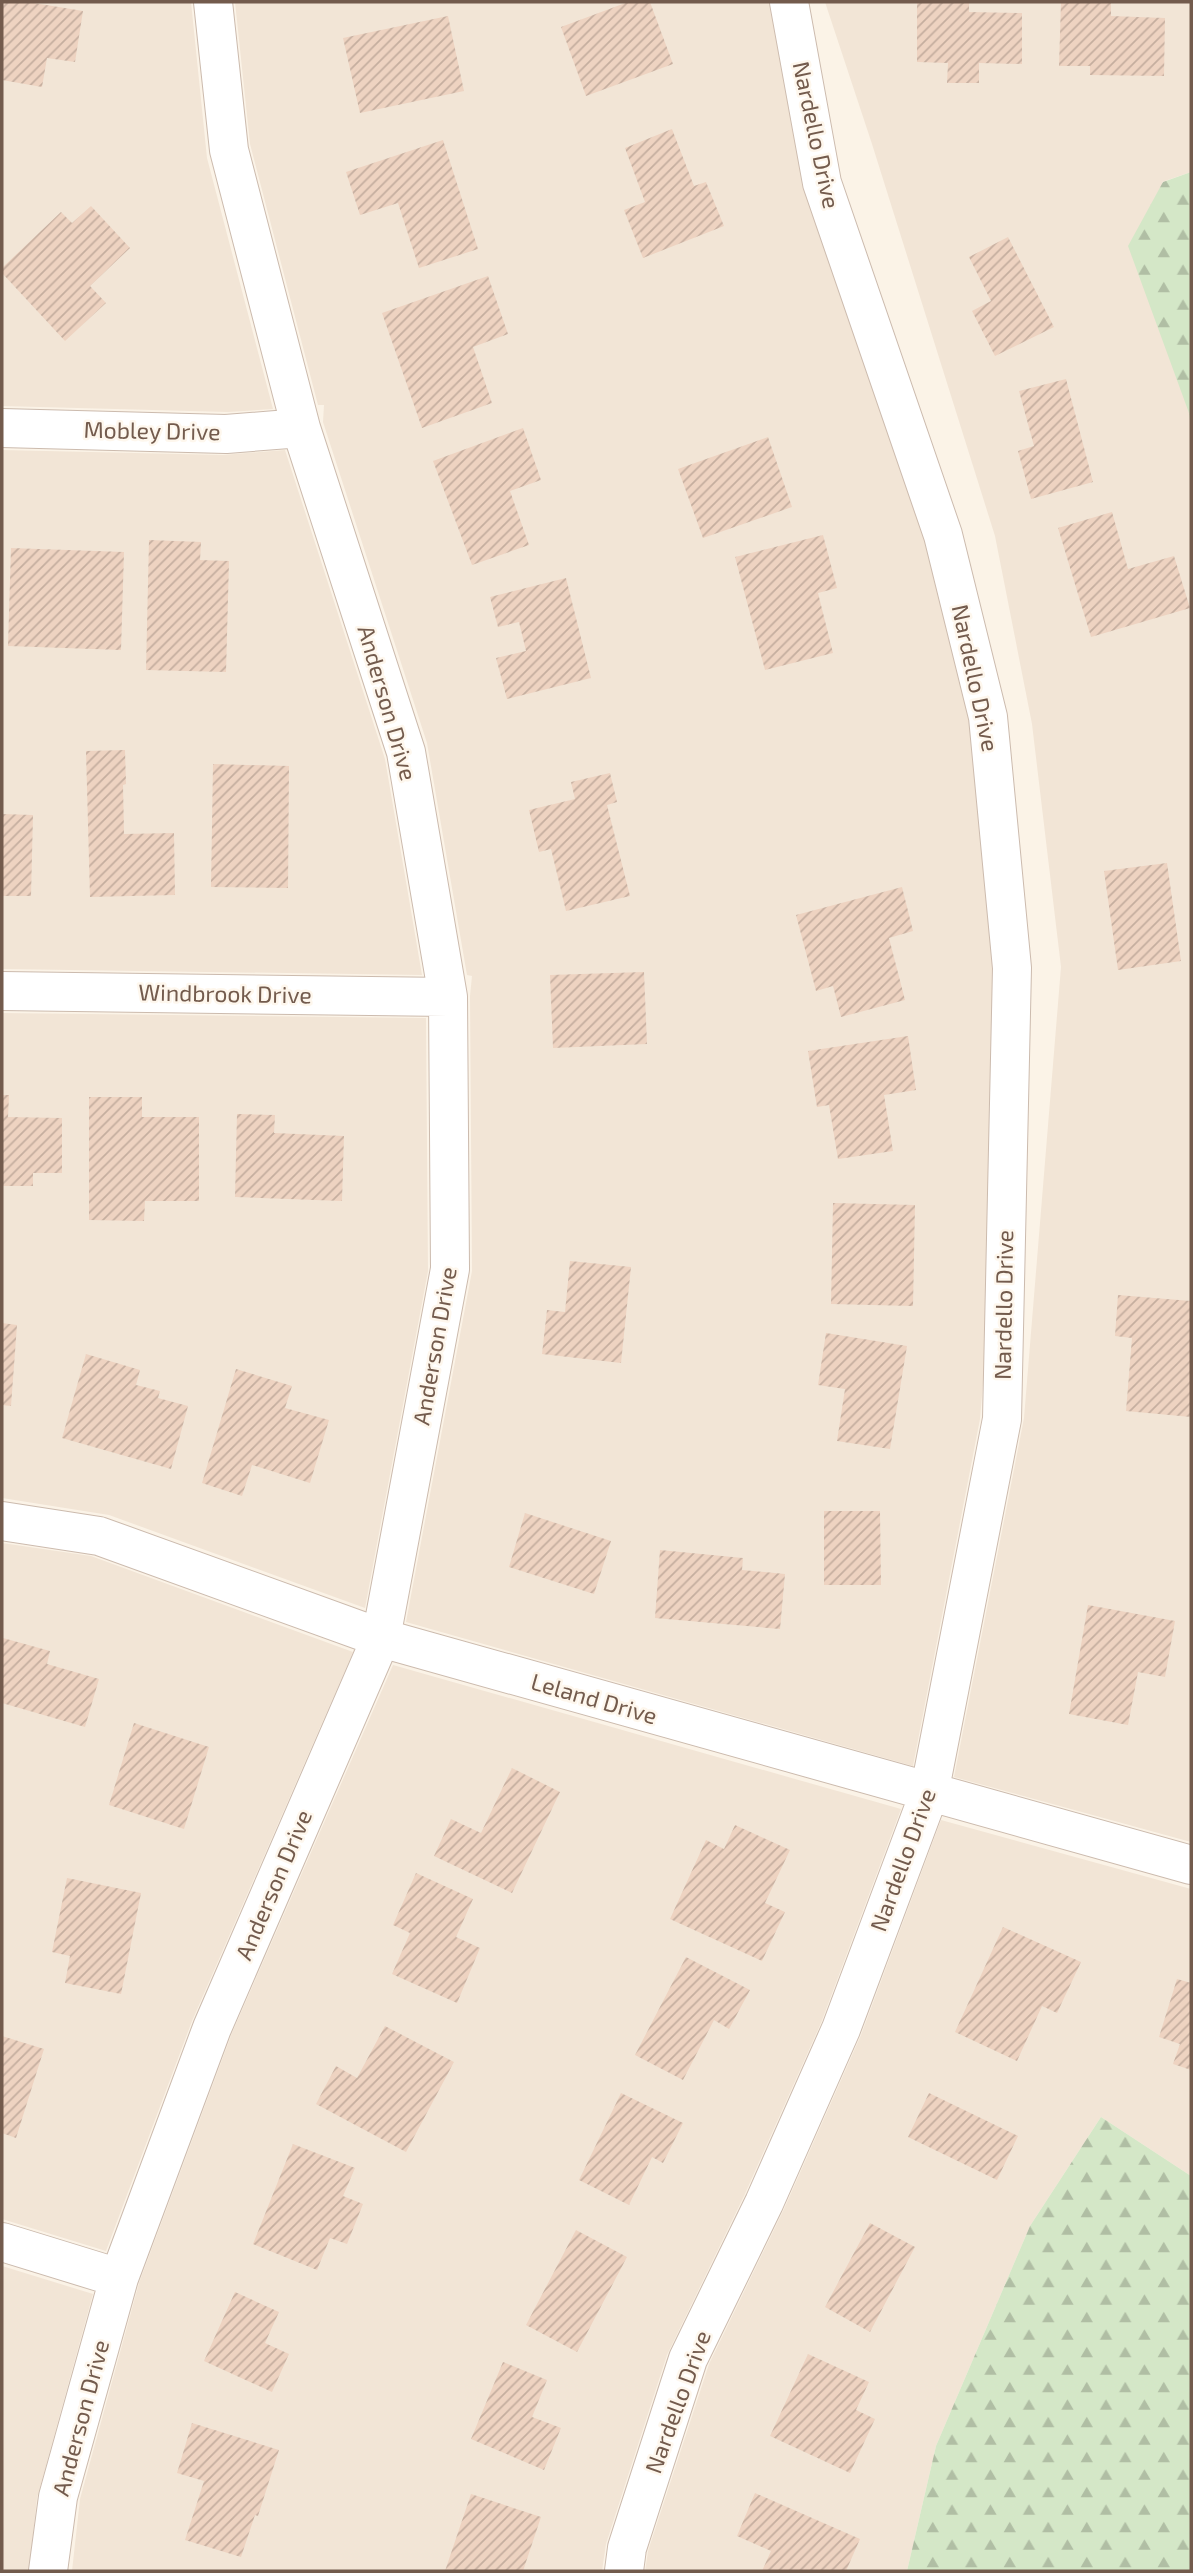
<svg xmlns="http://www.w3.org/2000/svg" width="1193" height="2573" viewBox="0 0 1193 2573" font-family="'Exo 2',sans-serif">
  <defs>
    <pattern id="forest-firs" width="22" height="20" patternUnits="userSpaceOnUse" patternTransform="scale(1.75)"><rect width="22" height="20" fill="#d4e7c7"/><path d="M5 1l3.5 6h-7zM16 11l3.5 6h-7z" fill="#b0bea4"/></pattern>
    <pattern id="building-hatch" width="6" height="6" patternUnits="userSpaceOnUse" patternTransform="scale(1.75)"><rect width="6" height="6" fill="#eed3c1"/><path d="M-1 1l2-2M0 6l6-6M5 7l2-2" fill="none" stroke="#c5ae9f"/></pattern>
  </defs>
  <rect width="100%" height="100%" fill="#fbf3e7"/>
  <path fill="#f2e5d6" d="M2 2H191L207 158 273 409 228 412 2 406Z
    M235 2H777L952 550 1017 975 980 1419 913 1766 406 1622 472 1271 470 996 472 976 467 975 427 743 323 422 324 405H318L250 144Z
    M825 2H1191V172L1162 182 1191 427V1842L954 1777 1024 1418 1061 967 1032 724 995 536 872 144Z
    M2 450 223 455 285 450 385 759 422 975 2 969Z
    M2 1013 426 1018 428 1271 365 1608 109 1515 2 1498Z
    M2 1543 91 1556 353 1652 192 2021 106 2251 2 2219Z
    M393 1665 901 1809 821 2023 744 2196 667 2355 606 2544 602 2571H72L80 2499 139 2283 232 2033Z
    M941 1820 1191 1889V2176L1101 2117 1030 2226 936 2446 907 2571H645L648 2551 709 2364 784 2209 861 2035Z
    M2 2266 93 2294 37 2498 29 2571H2Z"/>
  <path fill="url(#forest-firs)" d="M1191 172V427L1189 413 1128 246 1163 182Z
    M1101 2117 1191 2176V2571H907L936 2446 1030 2226Z"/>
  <path fill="url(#building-hatch)" d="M2 2H28L83 11 75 62 47 58 42 87 2 80Z
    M628 2H650L673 64 586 96 561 27Z
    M917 2H969V12L1022 13V64L979 63V83H947L948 63 917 62Z
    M1061 2H1111V16L1165 18 1164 76 1090 75V66H1059Z
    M448 16 464 91 360 113 343 38Z
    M672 129 694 186 706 182 724 226 643 258 624 210 645 202 625 148Z
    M443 140 478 249 419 268 398 203 360 215 346 172Z
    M91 206 130 248 90 286 106 303 65 341 2 273V268L61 212 72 223Z
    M1008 237 1054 327 995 356 972 311 991 301 969 257Z
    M488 276 508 334 473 347 492 403 422 428 382 313Z
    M1066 379 1093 482 1031 499 1018 451 1034 446 1019 391Z
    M523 428 541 480 510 491 529 545 472 565 433 461Z
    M768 437 792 507 703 538 678 469Z
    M1112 512 1128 569 1174 556 1190 608 1091 637 1058 528Z
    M823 535 837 588 818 593 833 653 765 670 735 557Z
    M149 540 201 542 200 560 229 561 226 672 146 670Z
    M11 548 124 552 121 650 8 646Z
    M566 578 591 678 507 699 496 658 526 651 519 622 498 627 490 597Z
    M125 750 126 784 123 785 124 834 174 833 175 895 90 897 86 751Z
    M213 764 289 766 288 888 211 887Z
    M610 773 617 802 607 805 630 896 566 911 551 849 539 852 529 810 575 799 571 782Z
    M2 814 33 815 31 896H2Z
    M1167 863 1181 961 1118 970 1104 871Z
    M902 887 913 931 889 938 905 1000 841 1017 833 986 816 991 796 915Z
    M644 972 647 1044 553 1048 550 975Z
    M908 1036 916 1090 884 1095 893 1151 838 1159 829 1105 817 1107 808 1051Z
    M2 1095H9L8 1117 62 1118V1173H33V1186H2Z
    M89 1097H142V1117H199V1201H145L144 1221 89 1220Z
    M237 1114 275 1115 274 1133 344 1136 342 1201 235 1197Z
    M833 1203 915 1205 913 1306 831 1304Z
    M570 1261 631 1267 621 1363 542 1354 547 1310 565 1312Z
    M1118 1295 1191 1301V1417L1126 1411 1132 1338 1115 1336Z
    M2 1323 17 1325 11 1406 2 1405Z
    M826 1333 907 1346 890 1449 837 1441 845 1389 818 1385Z
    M86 1354 140 1370 136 1385 160 1391 158 1398 188 1406 171 1469 62 1438Z
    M236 1369 292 1386 285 1408 329 1420 310 1483 252 1465 242 1496 202 1483Z
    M824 1511H880L881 1585H824Z
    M525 1513 611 1541 594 1594 509 1567Z
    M660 1550 743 1558 742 1570 785 1574 780 1629 655 1618Z
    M1088 1605 1175 1621 1165 1677 1138 1672 1128 1725 1069 1714Z
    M3 1638 50 1651 47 1664 99 1679 85 1727 2 1703Z
    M134 1723 209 1747 184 1829 109 1805Z
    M512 1768 560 1792 512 1893 434 1856 451 1819 481 1833Z
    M735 1825 790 1850 765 1903 785 1912 762 1961 670 1919 706 1840 724 1849Z
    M416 1873 473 1899 456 1937 480 1948 457 2003 392 1974 410 1933 393 1925Z
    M67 1878 141 1893 121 1994 65 1983 70 1956 52 1952Z
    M1003 1927 1081 1962 1057 2013 1042 2006 1017 2061 955 2032Z
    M686 1957 750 1990 729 2029 714 2020 683 2080 635 2055Z
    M1177 1979 1191 1983V2070L1173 2064 1180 2044 1159 2037Z
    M385 2026 454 2062 406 2152 316 2104 336 2066 357 2078Z
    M2 2036 44 2049 16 2138 2 2133Z
    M621 2093 683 2123 663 2163 652 2157 629 2205 579 2180Z
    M929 2093 1018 2136 997 2180 908 2137Z
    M293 2144 355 2168 343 2196 363 2204 347 2244 330 2238 317 2270 253 2244Z
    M870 2223 915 2247 870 2332 825 2307Z
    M576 2230 627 2257 577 2352 526 2325Z
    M235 2292 279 2312 265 2343 289 2354 272 2392 204 2361Z
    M808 2354 869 2382 856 2410 875 2419 850 2473 770 2436Z
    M503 2362 547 2380 532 2417 561 2428 544 2470 471 2439Z
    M192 2423 279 2450 258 2516 255 2515 241 2557 185 2540 204 2481 177 2473Z
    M755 2493 860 2539 846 2571H762L771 2551 737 2536Z
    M471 2494 541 2517 523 2571H445Z"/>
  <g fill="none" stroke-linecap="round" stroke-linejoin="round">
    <g stroke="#ccbbae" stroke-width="40">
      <path id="minor" d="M2 428 226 434 301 428
        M2 991 448 997
        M2 1521 99 1536 381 1638 1191 1865
        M2 2242 119 2278
        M48 2571 58 2497 119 2278 212 2028 381 1638 450 1269 448 997 406 752 301 428 229 150 213 2
        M624 2571 627 2548 688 2359 764 2203 841 2029 929 1794 1002 1419 1012 968 988 717 943 535 822 183 789 2"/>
    </g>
    <use href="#minor" stroke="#fff" stroke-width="38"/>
  </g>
  <g text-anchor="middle" stroke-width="5" stroke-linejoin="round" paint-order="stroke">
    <g font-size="23" fill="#735b4d" stroke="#fef7ed">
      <text transform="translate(816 135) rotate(78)" y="8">Nardello Drive</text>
      <text transform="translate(152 431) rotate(1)" y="8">Mobley Drive</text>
      <text transform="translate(975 678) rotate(78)" y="8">Nardello Drive</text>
      <text transform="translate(387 703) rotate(74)" y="8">Anderson Drive</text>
      <text transform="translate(225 994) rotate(1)" y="8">Windbrook Drive</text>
      <text transform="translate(1004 1305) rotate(-89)" y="8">Nardello Drive</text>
      <text transform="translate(435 1346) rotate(-80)" y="8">Anderson Drive</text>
      <text transform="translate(594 1699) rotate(16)" y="8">Leland Drive</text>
      <text transform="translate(903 1860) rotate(-70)" y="8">Nardello Drive</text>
      <text transform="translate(274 1885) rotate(-67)" y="8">Anderson Drive</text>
      <text transform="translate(678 2402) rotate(-70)" y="8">Nardello Drive</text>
      <text transform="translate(81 2418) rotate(-75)" y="8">Anderson Drive</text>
    </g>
  </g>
  <rect width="1193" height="2573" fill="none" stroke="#735b4d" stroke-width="7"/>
</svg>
